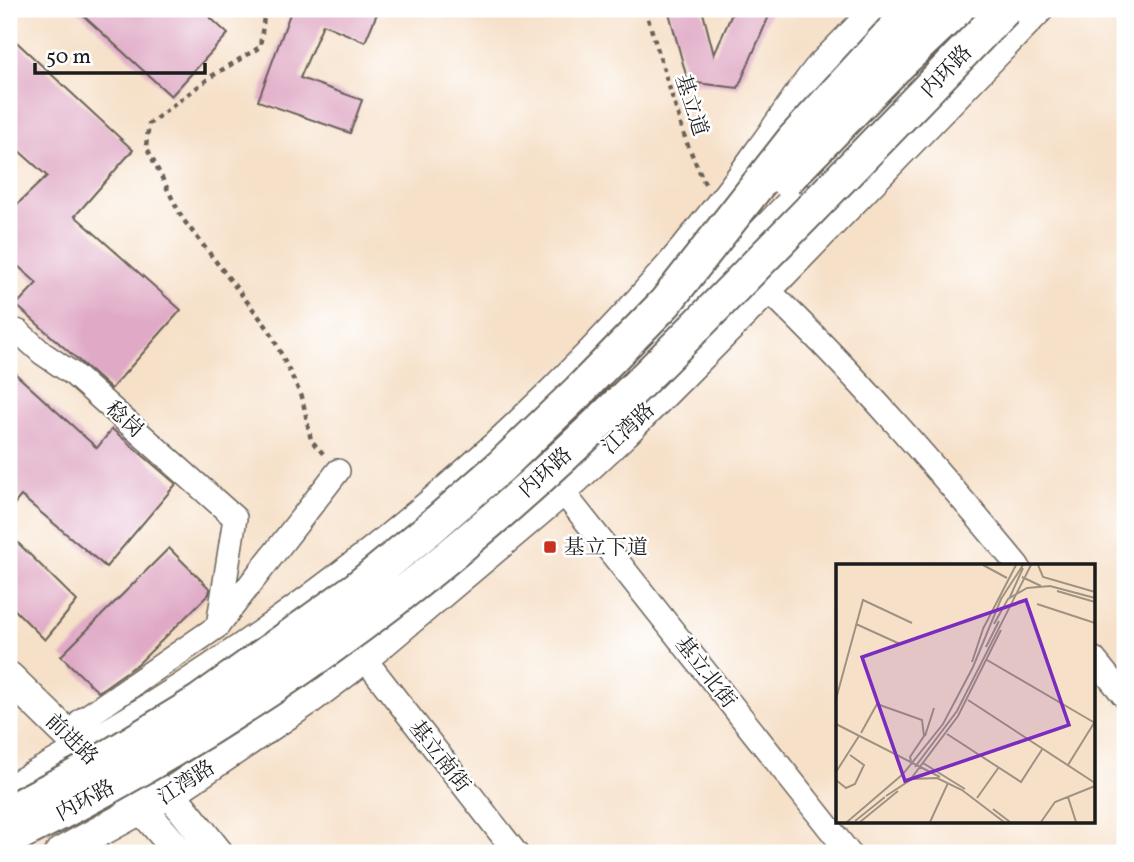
<svg xmlns="http://www.w3.org/2000/svg" width="1134" height="862" viewBox="0 0 1134 862" font-family="Vollkorn,'Noto Serif SC',serif">
  <rect width="100%" height="100%" fill="#fff"/>
  <filter id="ink" filterUnits="userSpaceOnUse"><feTurbulence type="fractalNoise" baseFrequency=".0143" numOctaves="2"/><feDisplacementMap in="SourceGraphic" scale="14" xChannelSelector="R" yChannelSelector="G"/><feConvolveMatrix kernelMatrix="1 2 1 2 8 2 1 2 1" color-interpolation-filters="sRGB"/></filter>
  <filter id="wash" filterUnits="userSpaceOnUse"><feTurbulence type="fractalNoise" baseFrequency=".00686" numOctaves="4" result="noise"/><feDisplacementMap in="SourceGraphic" scale="28" xChannelSelector="R" yChannelSelector="G"/><feGaussianBlur stdDeviation="1.57" result="paint"/><feColorMatrix in="noise" values="0 0 0 0 0 0 0 0 0 0 0 0 0 0 0 0 0 1.4 0 .05"/><feComposite in="paint" operator="in"/></filter>
  <g filter="url(#wash)">
    <rect width="100%" height="100%" fill="#f6e0c8"/>
    <g id="blocks">
      <path fill="#e0aac6" d="M76 9H201L228 34 171 96Z
        M286 9H379L365 42 323 24 300 78 362 100 350 133 258 101 291 11Z
        M668 9H702L714 55 734 9H772L738 88 688 82Z
        M9 35 133 150 75 216 181 310 111 389 16 305 37 283 9 258V212L47 176 9 142Z
        M9 368 97 448 112 429 176 484 106 567 21 496 9 510Z
        M9 534 77 601 45 640 9 604Z
        M169 548 210 589 209 594 139 663 98 692 61 656Z"/>
    </g>
  </g>
  <g filter="url(#ink)">
    <use href="#blocks" fill-opacity="0" stroke="#686158" stroke-width="2"/>
    <g fill="none" stroke-linecap="round" stroke-linejoin="round">
      <g stroke="#686158" stroke-width="26">
        <path id="minor" d="M767 289C855 373 940 472 1018 566
          M9 328 19 332 42 353 73 374 235 518 218 626 82 720 83 750
          M562 491 849 853
          M220 623 338 471
          M364 658 516 853
          M1094 659 1125 697"/>
      </g>
      <g stroke="#686158" stroke-width="33">
        <path id="major" d="M812 85 820 68 878 9
          M414 563 473 514 598 401 982 9
          M9 677 97 763
          M150 787 170 793 218 853
          M9 790C258 657 486 481 671 266 703 228 734 189 762 149 782 122 799 94 820 68
          M130 795 180 853
          M60 853 170 793 308 700 364 658 562 491 625 432 767 289 1038 9"/>
      </g>
      <path stroke="#686158" stroke-width="4.5" stroke-dasharray="5 5" stroke-linecap="butt" d="M265 9 260 47 212 76 149 124 146 146 182 218 270 331 302 397 311 440 326 457
        M645 9 686 141 706 186"/>
      <use href="#minor" stroke="#fff" stroke-width="23"/>
      <use href="#major" stroke="#fff" stroke-width="30"/>
      <g stroke="#686158" stroke-width="37" stroke-linecap="butt">
        <path id="highway-bridge" d="M786 180 895 68 957 9
          M9 811 87 770 200 701 356 589 428 530 500 467 579 391 665 303 793 140 913 9
          M9 839C175 757 333 656 474 535 575 450 667 357 758 263 841 179 923 94 1005 9"/>
      </g>
      <use href="#highway-bridge" stroke="#fff" stroke-width="33"/>
    </g>
  </g>
  <rect fill="#c8321e" stroke="#fff" stroke-width="2.5" x="543" y="540" width="14" height="14" rx="3.5"/>
  <g text-anchor="middle" stroke-width="5" stroke-linejoin="round" paint-order="stroke">
    <g font-size="21" fill="#1c1c1c" stroke="#fff">
      <text transform="translate(946 71) rotate(-46)" y="7">内环路</text>
      <text transform="translate(692 105) rotate(72)" y="7">基立道</text>
      <text transform="translate(125 419) rotate(42)" y="7">稔岗</text>
      <text transform="translate(628 428) rotate(-44)" y="7">江湾路</text>
      <text transform="translate(545 472) rotate(-42)" y="7">内环路</text>
      <text transform="translate(706 672) rotate(52)" y="7">基立北街</text>
      <text transform="translate(72 739) rotate(44)" y="7">前进路</text>
      <text transform="translate(440 756) rotate(52)" y="7">基立南街</text>
      <text transform="translate(186 782) rotate(-33)" y="7">江湾路</text>
      <text transform="translate(85 800) rotate(-28)" y="7">内环路</text>
    </g>
    <g font-size="21" fill="#1c1c1c" stroke="#fff" text-anchor="start">
      <text x="564" y="554">基立下道</text>
    </g>
  </g>
  <g transform="translate(836 564)">
    <rect width="259" height="259" fill="#f6e0c8"/>
    <path fill="none" stroke="#9f9283" stroke-width="2" d="M147 1 171 14M202 1 207 13 259 28M186 13 205 22M221 27 259 38M173 35 187 4M201 40 259 59M20 60 64 80M158 60 172 35 191 24 214 22 259 34M148 63 180 1M150 83 163 57M151 96 259 159M136 98 148 62M0 135 27 36 76 59M132 136 259 219M0 160 104 213M25 169 41 140 86 156 88 172 74 193 75 197M111 170 185 218 207 184M89 172 98 144M87 199 129 225M232 201 258 159M79 203 121 147 195 1M0 208 23 172M0 216 10 224 19 220 28 201 14 191M74 216 122 152 165 66M50 232 76 215 101 214 126 226 168 258M232 233 240 258M141 234 163 203M157 245 174 258M19 257 49 233M11 258 67 210 107 160 137 103 165 35 187 1M24 258 62 227M94 258 112 219M205 258 219 238 259 222"/>
    <path fill="#7b2cbf" fill-opacity="0.15" stroke="#7b2cbf" stroke-width="3.5" d="M190 36 233 161 69 217 26 93Z"/>
    <rect width="259" height="259" fill="none" stroke="#1c1c1c" stroke-width="3.5"/>
  </g>
  <rect width="1134" height="862" fill="none" stroke="#fff" stroke-width="35"/>
  <path d="M35 63v10h170v-10" fill="none" stroke="#1c1c1c" stroke-width="3.5"/>
  <text x="46" y="63" font-size="21" fill="#1c1c1c" stroke="#ffffff" stroke-width="5" paint-order="stroke">50 m</text>
</svg>
